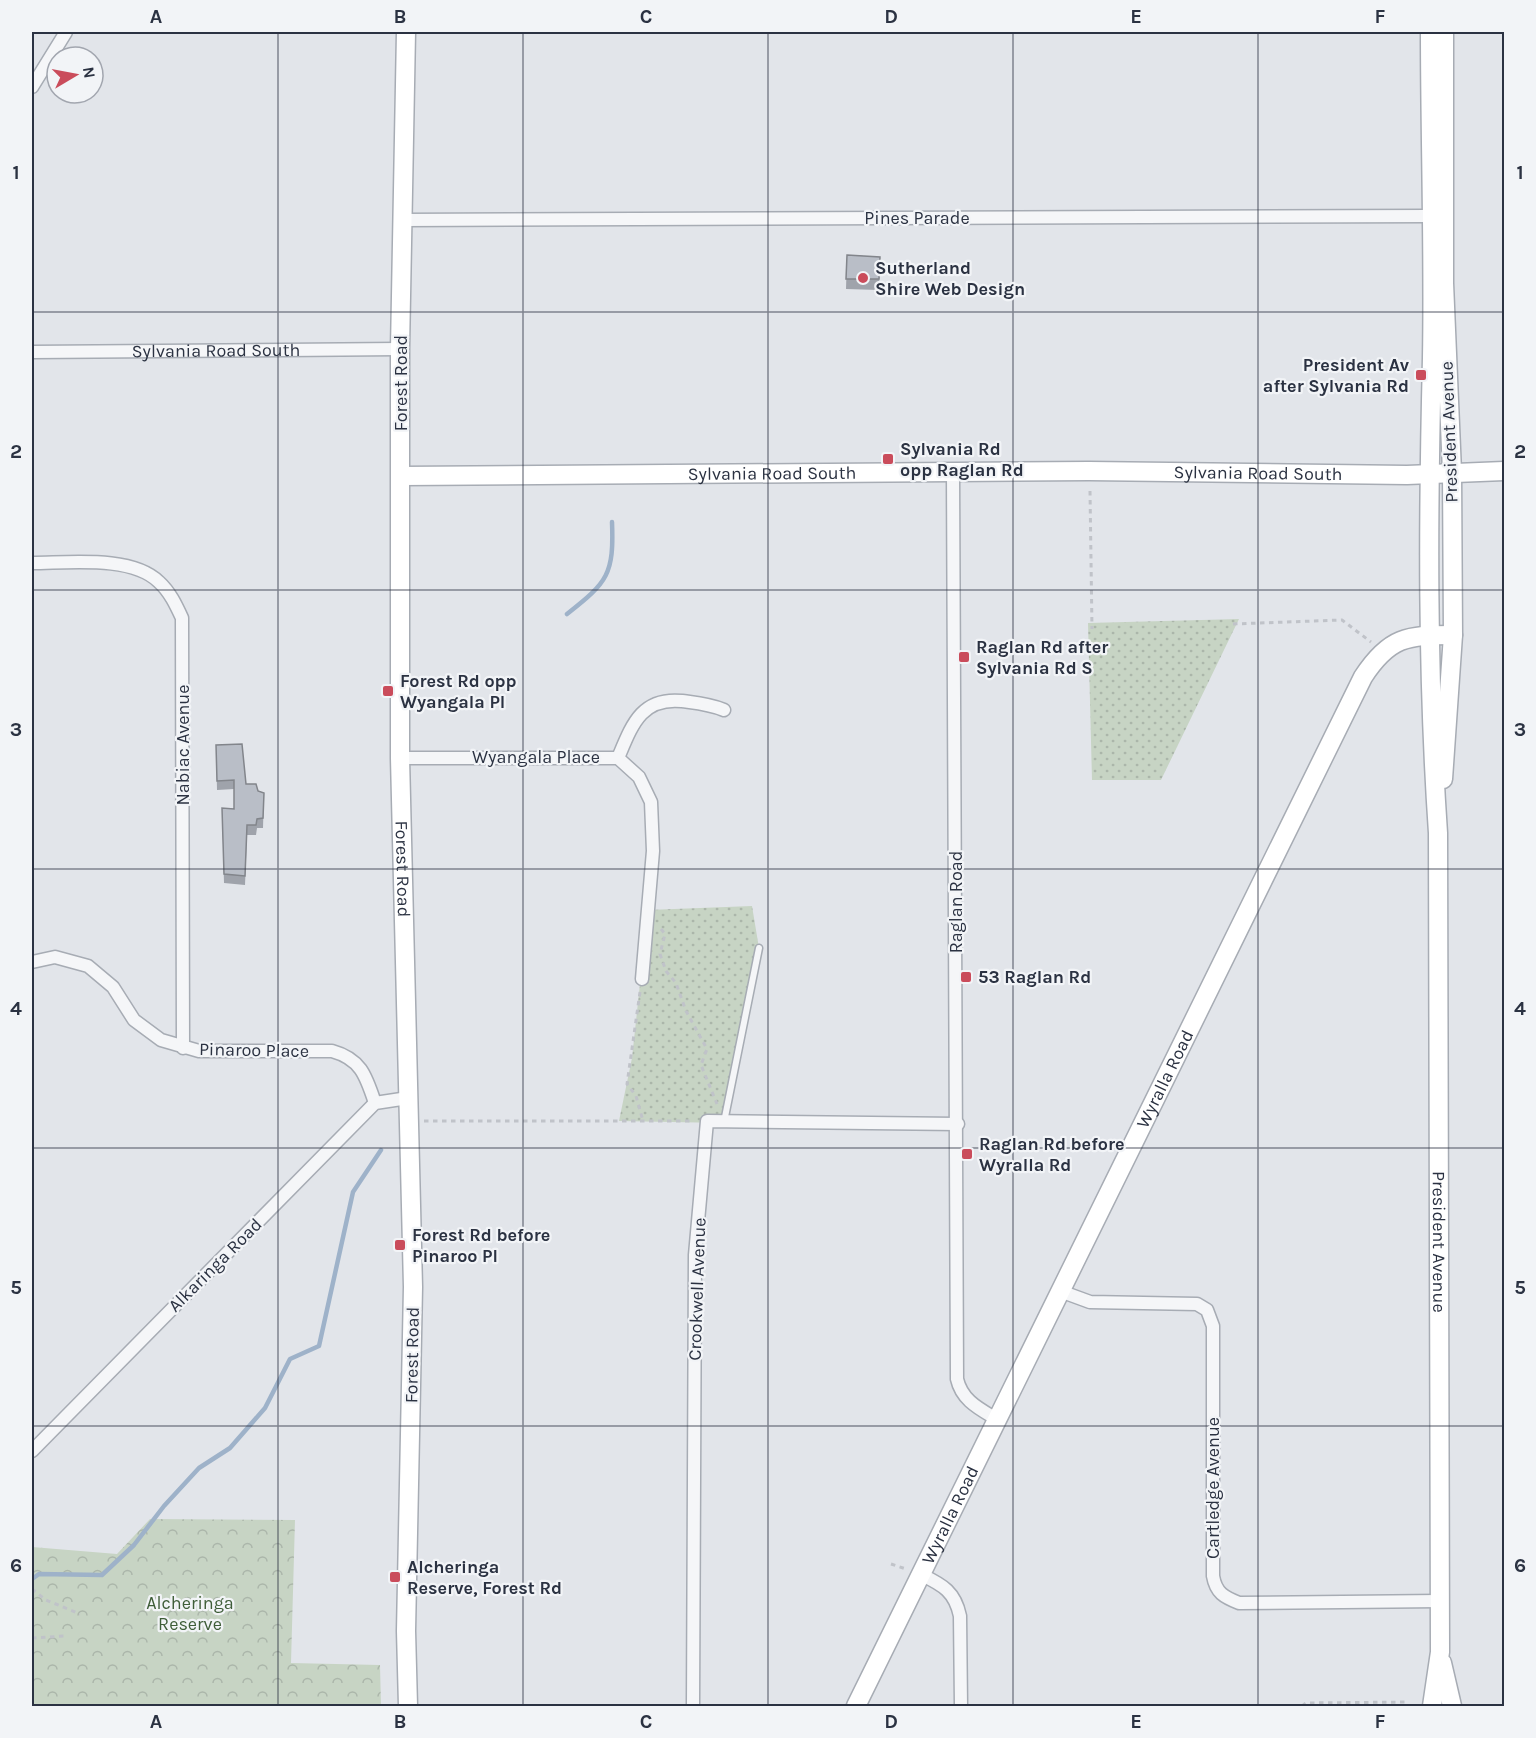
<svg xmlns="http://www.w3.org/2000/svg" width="1536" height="1738" viewBox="0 0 1536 1738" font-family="Karla,sans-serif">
  <defs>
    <pattern id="grass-dots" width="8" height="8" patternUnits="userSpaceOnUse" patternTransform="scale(1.5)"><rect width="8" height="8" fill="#c7d4c4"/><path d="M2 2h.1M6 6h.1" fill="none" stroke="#abb6aa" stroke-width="1.8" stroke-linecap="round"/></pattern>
    <pattern id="park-crowns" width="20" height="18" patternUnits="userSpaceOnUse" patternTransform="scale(1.5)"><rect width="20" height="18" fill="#c7d4c4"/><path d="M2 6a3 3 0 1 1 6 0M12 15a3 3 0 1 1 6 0" fill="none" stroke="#abb6aa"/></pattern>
  </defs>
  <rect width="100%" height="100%" fill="#e2e5ea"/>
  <path fill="url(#grass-dots)" d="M1239 619 1161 780H1092L1088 623Z
    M752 906 759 948 724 1123 619 1121 632 1058 648 910Z"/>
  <path fill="url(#park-crowns)" d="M150 1519 295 1520 291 1663 380 1665 381 1706H32V1547L117 1554Z"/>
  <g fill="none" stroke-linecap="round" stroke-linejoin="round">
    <path stroke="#9eb2c9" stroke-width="4.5" d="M567 614C608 582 614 574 612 522
      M32 1579 39 1574 102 1575 134 1545 164 1506 199 1468 230 1448 265 1408 290 1359 319 1346 353 1192 381 1150"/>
    <g stroke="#a7acb4" stroke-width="9">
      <path id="lane" d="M724 1122 759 948"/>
    </g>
    <g stroke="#a7acb4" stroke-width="15">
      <g id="street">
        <path d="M32 87 66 32"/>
        <path d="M404 220 1430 216"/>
        <path id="s1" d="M32 352 400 349"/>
        <path d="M953 472 957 1379C962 1401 980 1409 998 1420"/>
        <path d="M32 563C68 563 132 555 159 582 170 592 176 605 182 618L183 1048"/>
        <path d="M400 758H618L639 777 651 802 653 851 642 979"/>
        <path d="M618 758C632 725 641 697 682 701 697 703 710 704 724 710"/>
        <path d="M32 962 55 957 88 966 113 987 134 1020 161 1040 199 1051H332C361 1059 366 1076 375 1103"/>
        <path d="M1060 1291 1090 1302 1197 1304 1207 1310 1213 1326V1576C1216 1593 1224 1597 1239 1603L1440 1601"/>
        <path d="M32 1451 375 1103 408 1098"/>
        <path d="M922 1575C943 1585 955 1592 960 1616L961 1706"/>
        <path d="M693 1706 695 1255 707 1121 958 1124"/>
      </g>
    </g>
    <g stroke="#a7acb4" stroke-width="21">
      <g id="secondary">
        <path id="s2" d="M406 32 400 349V758L413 1287 406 1631 408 1706"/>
        <path id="s3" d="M1430 32C1430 139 1434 250 1432 358 1428 516 1427 674 1438 833L1440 1652 1432 1706"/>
        <path id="s4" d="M402 476 1089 471 1407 475 1504 471"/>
        <path d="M1443 779 1453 635 1452 472 1444 283V32"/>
        <path d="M1442 1663 1452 1706"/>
        <path id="s5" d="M856 1706 1363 677C1389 637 1407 635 1453 635"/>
      </g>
    </g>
    <path stroke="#c0c3c9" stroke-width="3" stroke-dasharray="4.5 4.5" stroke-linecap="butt" d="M1090 491 1092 629
      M1233 624 1342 620 1371 642
      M661 929 665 934 660 954 666 971 676 983 686 1011 707 1049 701 1065 717 1104
      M640 992 627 1084 636 1096 643 1121
      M424 1121H694
      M891 1564 906 1569
      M32 1589 46 1600 80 1614
      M32 1638 65 1636
      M1302 1706 1306 1703 1409 1702"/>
    <use href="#lane" stroke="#f5f6f8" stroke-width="6"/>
    <use href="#street" stroke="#f5f6f8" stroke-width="12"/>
    <use href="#secondary" stroke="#fff" stroke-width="18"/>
  </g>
  <path fill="#9fa3ab" d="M847 255 880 257 879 290 846 289Z
    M216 745 246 784 258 791 264 793 263 828H257L256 835H247L245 885 224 883 222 808 234 809V789L217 790Z"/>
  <path fill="#b9bec7" stroke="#82858b" stroke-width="1.5" d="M847 255 880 257 879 279H846Z
    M242 744 246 784H256L258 791 264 793 263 818 257 819 256 825H247L245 876 224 874 222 808 234 809V780L217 781 216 745Z"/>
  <path fill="none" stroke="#2b3242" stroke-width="1.5" stroke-opacity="0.55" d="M278 32V1706M523 32V1706M768 32V1706M1013 32V1706M1258 32V1706M32 312H1504M32 590H1504M32 869H1504M32 1148H1504M32 1426H1504"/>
  <g fill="#ca4c5b" stroke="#f2f4f7" stroke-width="2">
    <circle cx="863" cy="278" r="6"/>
    <rect x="1415" y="369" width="12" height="12" rx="3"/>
    <rect x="882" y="453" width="12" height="12" rx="3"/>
    <rect x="958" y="651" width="12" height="12" rx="3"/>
    <rect x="382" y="685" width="12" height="12" rx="3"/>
    <rect x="960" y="971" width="12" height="12" rx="3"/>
    <rect x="961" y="1148" width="12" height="12" rx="3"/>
    <rect x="394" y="1239" width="12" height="12" rx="3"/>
    <rect x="389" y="1571" width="12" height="12" rx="3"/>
  </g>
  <g text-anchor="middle" stroke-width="4.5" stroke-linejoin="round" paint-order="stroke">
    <g font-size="18" fill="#2b3242" stroke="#f2f4f7">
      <text x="917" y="224">Pines Parade</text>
      <text dy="6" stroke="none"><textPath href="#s1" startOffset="184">Sylvania Road South</textPath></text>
      <text transform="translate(401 383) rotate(-90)" y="6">Forest Road</text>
      <text transform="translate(1449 432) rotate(-92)" y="6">President Avenue</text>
      <text dy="6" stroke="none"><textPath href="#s4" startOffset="370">Sylvania Road South</textPath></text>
      <text dy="6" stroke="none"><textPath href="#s4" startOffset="856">Sylvania Road South</textPath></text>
      <text transform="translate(183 745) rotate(-90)" y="6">Nabiac Avenue</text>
      <text x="536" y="763">Wyangala Place</text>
      <text dy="6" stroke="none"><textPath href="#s2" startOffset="837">Forest Road</textPath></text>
      <text transform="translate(956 902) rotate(-90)" y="6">Raglan Road</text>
      <text transform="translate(254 1050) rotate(1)" y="6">Pinaroo Place</text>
      <text dy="6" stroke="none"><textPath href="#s5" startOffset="699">Wyralla Road</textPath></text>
      <text dy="6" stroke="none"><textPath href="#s3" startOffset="1210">President Avenue</textPath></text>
      <text transform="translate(215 1265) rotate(-45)" y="6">Alkaringa Road</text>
      <text transform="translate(697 1289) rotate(-88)" y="6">Crookwell Avenue</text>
      <text transform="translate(412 1355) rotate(-89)" y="6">Forest Road</text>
      <text transform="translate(1213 1488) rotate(-90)" y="6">Cartledge Avenue</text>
      <text dy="6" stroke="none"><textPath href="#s5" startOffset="213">Wyralla Road</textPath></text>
    </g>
    <g font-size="18" font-weight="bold" fill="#2b3242" stroke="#f2f4f7" text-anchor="start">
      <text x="875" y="274">Sutherland<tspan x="875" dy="21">Shire Web Design</tspan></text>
      <text x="1409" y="371" text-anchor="end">President Av<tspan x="1409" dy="21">after Sylvania Rd</tspan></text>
      <text x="900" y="455">Sylvania Rd<tspan x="900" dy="21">opp Raglan Rd</tspan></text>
      <text x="976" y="653">Raglan Rd after<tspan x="976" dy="21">Sylvania Rd S</tspan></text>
      <text x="400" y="687">Forest Rd opp<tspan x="400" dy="21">Wyangala Pl</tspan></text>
      <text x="978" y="983">53 Raglan Rd</text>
      <text x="979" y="1150">Raglan Rd before<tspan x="979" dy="21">Wyralla Rd</tspan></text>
      <text x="412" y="1241">Forest Rd before<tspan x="412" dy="21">Pinaroo Pl</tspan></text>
      <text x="407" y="1573">Alcheringa<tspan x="407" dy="21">Reserve, Forest Rd</tspan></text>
    </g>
    <g font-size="18" fill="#3e5d38" stroke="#f2f4f7">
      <text x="190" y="1609">Alcheringa<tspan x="190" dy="21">Reserve</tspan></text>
    </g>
  </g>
  <rect width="1536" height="1738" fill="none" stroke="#f2f4f7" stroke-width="66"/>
  <g transform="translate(75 75) rotate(80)"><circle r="28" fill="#f2f4f7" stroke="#a2a6af" stroke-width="1.5"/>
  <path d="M0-4.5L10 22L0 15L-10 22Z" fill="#ca4c5b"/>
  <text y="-9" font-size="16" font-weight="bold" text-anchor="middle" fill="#2b3242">N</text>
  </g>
  <rect x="33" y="33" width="1470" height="1672" fill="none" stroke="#2b3242" stroke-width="2"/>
  <g font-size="20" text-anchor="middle" font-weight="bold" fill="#2b3242">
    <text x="156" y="23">A</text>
    <text x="400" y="23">B</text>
    <text x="646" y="23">C</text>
    <text x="891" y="23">D</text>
    <text x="1136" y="23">E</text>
    <text x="1380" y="23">F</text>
    <text x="16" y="179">1</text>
    <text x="1520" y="179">1</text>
    <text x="16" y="458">2</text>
    <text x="1520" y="458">2</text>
    <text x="16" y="736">3</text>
    <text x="1520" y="736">3</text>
    <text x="16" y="1015">4</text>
    <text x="1520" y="1015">4</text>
    <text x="16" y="1294">5</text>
    <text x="1520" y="1294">5</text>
    <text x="16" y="1572">6</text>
    <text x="1520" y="1572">6</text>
    <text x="156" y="1728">A</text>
    <text x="400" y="1728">B</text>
    <text x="646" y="1728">C</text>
    <text x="891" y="1728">D</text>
    <text x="1136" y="1728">E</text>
    <text x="1380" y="1728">F</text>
  </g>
</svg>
